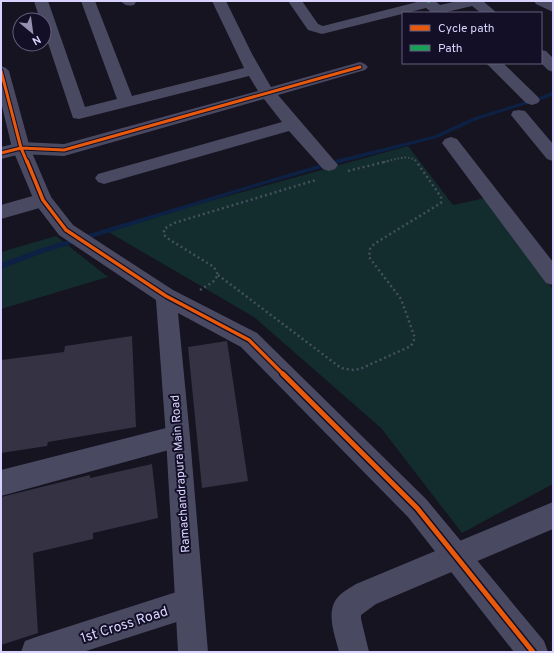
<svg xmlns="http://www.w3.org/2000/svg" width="554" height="653" viewBox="0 0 554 653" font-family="Overpass,sans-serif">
  <rect width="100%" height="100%" fill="#161421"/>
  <path fill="#132c2d" d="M408 146 453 205 485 198 553 289V484L462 533 381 428 254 317 105 230Z
    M56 236 108 277 1 309V252Z"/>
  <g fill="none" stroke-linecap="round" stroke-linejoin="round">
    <path fill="#0d2144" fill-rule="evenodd" d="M553 91V95L547 98 479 119 437 138 340 163 255 187 43 253 1 269V263L39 249 251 185 339 159 433 136 475 117 543 96Z"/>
  </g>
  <path fill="#343243" d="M132 336 136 427 48 442 47 446 1 453V360L64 352 65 346Z
    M227 341 248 481 202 488 188 347Z
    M152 464 158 518 93 533V539L33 553 38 633 1 645V497L90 475V478Z"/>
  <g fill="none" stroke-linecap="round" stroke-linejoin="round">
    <path stroke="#44505f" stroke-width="2" stroke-dasharray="1.5 2" stroke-linecap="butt" d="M384 162C394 160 409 153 417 162"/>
    <path stroke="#44505f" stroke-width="2.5" stroke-dasharray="2 3" stroke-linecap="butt" d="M348 171 388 161
      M218 275 341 368 351 370 360 369 411 346 415 338 401 299 369 257 370 249 374 244 441 203V197L416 161
      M200 290 213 282 218 275 214 267 170 240 164 235V229L174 223 316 180"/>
    <path fill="#4a4962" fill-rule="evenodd" d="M34 1H48L85 107 117 99 81 1H95L132 96 244 68 212 1H226L252 54 271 87 360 62 365 64 368 67 365 70 278 95 338 165 335 169 329 171 323 169 289 131 104 184 98 182 95 178 98 174 282 122 264 99 64 156 21 154 1 159V147L21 142 64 144 258 91 249 76 79 119 73 118 44 31V20H40Z
      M121 1H135L136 2 134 5C128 6 125 6 121 1Z
      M288 1H302L318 24 323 26 421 1H435L440 5 458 1H483L497 13H481L472 6 442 13H432L426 8 322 34 308 30Z
      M534 1 553 2V12L536 4Z
      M541 50 546 51 553 58V72L548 70 541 63Z
      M486 63H503L538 97 540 100 538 103 532 105 526 103Z
      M519 110 525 111 553 144V161L547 159 511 115 513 111Z
      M451 137 457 139 553 262V285L546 283 445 147 442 143 445 139Z
      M43 193 50 195 52 200 50 205 1 219V205Z
      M178 425 187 429 190 437 187 445 1 496V470Z
      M553 502V529L376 604 361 615V619L369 652H339C335 635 325 612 338 597 342 592 350 588 356 584Z
      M189 588 199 593 204 603 199 613 189 618 83 652H21L25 641 36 637Z"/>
    <path fill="#4a4962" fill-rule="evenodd" d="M1 66 6 68 9 71 30 148 51 197 73 225 173 290 257 333 426 499 544 641 548 652H514L408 517 241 347 178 313 190 437 208 652H178L166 437 156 300 59 235 36 205 12 148 1 102Z"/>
    <path stroke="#1a9f57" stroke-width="2" stroke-dasharray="4 2" stroke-linecap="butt" d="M428 1 429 3"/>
    <g stroke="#130f26" stroke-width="5">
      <path id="cycleway-far2" d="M1 71 21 148 27 162
        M1 153 21 148 64 150 360 67"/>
    </g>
    <g stroke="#130f26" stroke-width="6">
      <path id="cycleway-far1" d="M27 161 43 200 66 230 166 296 249 340 284 375"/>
    </g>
    <g stroke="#130f26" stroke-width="8">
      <path id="cycleway" d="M283 374 417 508 533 652"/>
    </g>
    <use href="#cycleway-far2" stroke="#e8590c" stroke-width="3"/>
    <use href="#cycleway-far1" stroke="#e8590c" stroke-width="3.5"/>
    <use href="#cycleway" stroke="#e8590c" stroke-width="5"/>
  </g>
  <g text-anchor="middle" stroke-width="4" stroke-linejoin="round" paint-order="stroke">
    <g font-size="12" fill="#d9d4ff" stroke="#130f26">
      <text transform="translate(180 474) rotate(-94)" y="4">Ramachandrapura Main Road</text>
    </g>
    <g font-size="14" fill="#d9d4ff" stroke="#130f26">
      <text transform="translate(124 624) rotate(-18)" y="5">1st Cross Road</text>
    </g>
  </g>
  <rect width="554" height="653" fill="none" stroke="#d9d4ff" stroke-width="4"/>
  <rect x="402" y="12" width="140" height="52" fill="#130f26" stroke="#625e7d"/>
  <rect x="410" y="25" width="20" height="6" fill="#e8590c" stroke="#625e7d"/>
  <text x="438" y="32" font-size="12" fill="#d9d4ff">Cycle path</text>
  <rect x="410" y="45" width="20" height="6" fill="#1a9f57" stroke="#625e7d"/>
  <text x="438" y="52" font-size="12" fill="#d9d4ff">Path</text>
  <g transform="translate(32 32) rotate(151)"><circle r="19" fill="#130f26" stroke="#625e7d"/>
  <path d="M0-3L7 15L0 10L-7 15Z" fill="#9591b1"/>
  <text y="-6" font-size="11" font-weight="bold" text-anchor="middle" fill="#d9d4ff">N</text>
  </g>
</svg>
